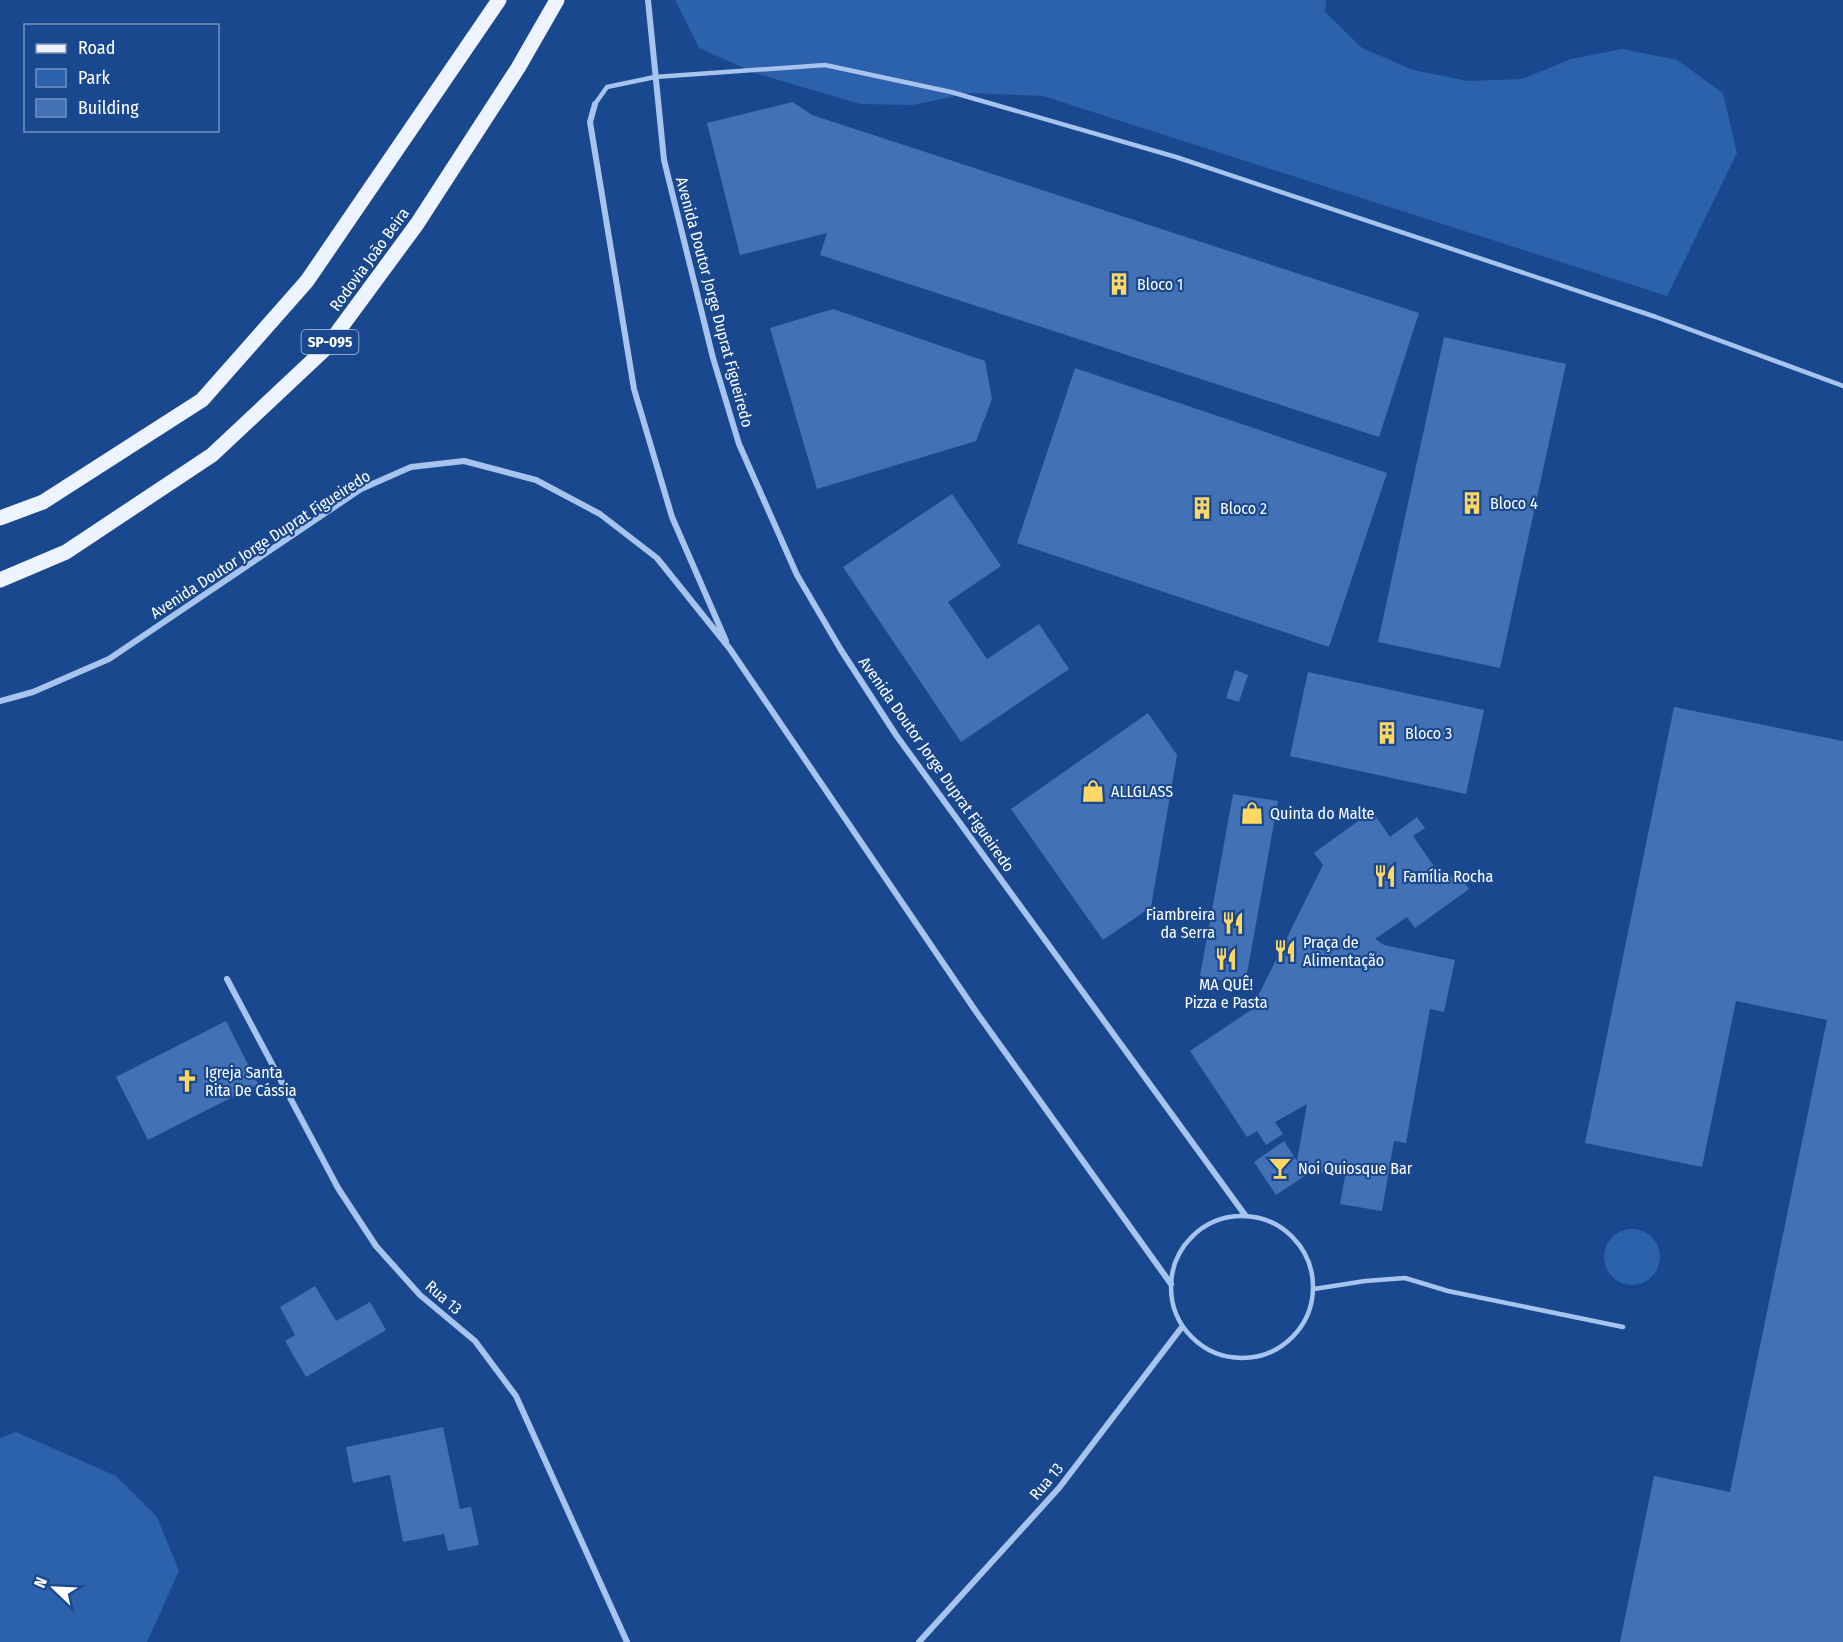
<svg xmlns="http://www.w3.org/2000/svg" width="1843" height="1642" viewBox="0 0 1843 1642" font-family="'Fira Sans Condensed',sans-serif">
  <rect width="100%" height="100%" fill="#19488e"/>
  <path fill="#2c61ac" d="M675 0H1326L1325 12 1362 48 1413 70 1468 81 1522 79 1571 59 1622 49 1677 60 1723 93 1737 153 1667 296 1043 96 970 93 913 105 860 104 755 73 699 48Z
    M1604 1257a28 28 0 1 1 56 0a28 28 0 1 1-56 0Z
    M16 1432 116 1476 157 1517 179 1571 147 1642H0V1438Z"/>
  <path fill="#4271b6" d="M793 102 812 115 1419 313 1379 437 820 255 827 233 740 255 707 123Z
    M833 309 985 361 992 399 976 441 817 489 770 328Z
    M1444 337 1566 364 1500 668 1378 642Z
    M1075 368 1387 473 1329 647 1017 543Z
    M952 494 1001 566 948 602 987 659 1039 624 1069 669 961 742 843 567Z
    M1235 670 1248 675 1239 702 1226 698Z
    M1308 672 1484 710 1466 794 1290 756Z
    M1674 707 1843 741V1642H1620L1654 1476 1730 1492 1827 1020 1736 1001 1702 1167 1585 1143Z
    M1148 713 1177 755 1151 907 1103 940 1011 809Z
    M1233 794 1278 801 1245 985 1200 976Z
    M1372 811 1390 837 1417 817 1425 828 1413 836 1442 878 1449 873 1455 882 1461 878 1469 889 1415 928 1407 917 1375 939 1384 945 1455 960 1444 1012 1430 1009 1406 1143 1394 1141 1382 1211 1340 1204 1345 1176 1303 1170 1306 1175 1276 1195 1254 1162 1284 1141 1297 1161 1307 1104 1275 1122 1283 1134 1266 1145 1257 1131 1247 1137 1190 1051 1251 1010 1323 865 1314 853Z
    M226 1021 258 1084 148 1140 116 1077Z
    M315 1286 336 1321 370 1302 386 1330 306 1377 285 1341 295 1335 280 1307Z
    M443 1427 460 1509 471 1507 479 1545 448 1551 444 1534 403 1542 390 1475 353 1483 346 1447Z"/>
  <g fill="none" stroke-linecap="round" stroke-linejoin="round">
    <path stroke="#a6c4ee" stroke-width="4.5" d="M595 104 607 87 655 77 825 65 951 92 1176 157 1656 317 1843 386
      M1171 1287a71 71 0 1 1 142 0a71 71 0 1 1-142 0Z
      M1314 1289 1365 1281 1405 1278 1448 1291 1623 1327"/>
    <path stroke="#a6c4ee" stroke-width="6" d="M648 0 664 160 713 358 739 444 797 575 841 650 896 735 1245 1215
      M595 104 590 122 634 389 672 517 726 641
      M0 701 33 692 109 659 361 489 411 467 464 461 536 480 600 514 657 558 730 649 977 1013 1171 1284
      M227 979 338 1188 376 1246 420 1295 475 1341 516 1396 627 1642
      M919 1642 1059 1488 1182 1327"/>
    <path stroke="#edf3ff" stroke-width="15" d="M0 518 43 502 202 400 307 281 499 0
      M0 580 66 552 212 455 325 349 417 224 518 68 557 0"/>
  </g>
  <defs>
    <g id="building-bare" transform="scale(1.8)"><path d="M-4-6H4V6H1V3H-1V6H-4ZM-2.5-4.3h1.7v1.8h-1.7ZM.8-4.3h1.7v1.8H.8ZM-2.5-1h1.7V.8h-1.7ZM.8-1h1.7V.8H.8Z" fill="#ffd863" stroke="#19488e" stroke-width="2.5" paint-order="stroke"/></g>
    <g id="shop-bare" transform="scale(1.8)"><path d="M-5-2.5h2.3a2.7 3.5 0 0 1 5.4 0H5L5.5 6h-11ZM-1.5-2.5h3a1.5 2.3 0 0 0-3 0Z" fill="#ffd863" stroke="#19488e" stroke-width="2.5" paint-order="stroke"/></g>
    <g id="restaurant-bare" transform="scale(1.8)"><path d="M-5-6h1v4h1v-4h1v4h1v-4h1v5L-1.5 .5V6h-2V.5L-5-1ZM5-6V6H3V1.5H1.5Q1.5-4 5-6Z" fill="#ffd863" stroke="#19488e" stroke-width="2.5" paint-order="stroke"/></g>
    <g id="church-bare" transform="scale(1.8)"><path d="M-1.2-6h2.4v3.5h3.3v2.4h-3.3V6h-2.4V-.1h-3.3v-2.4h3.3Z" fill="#ffd863" stroke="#19488e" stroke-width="2.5" paint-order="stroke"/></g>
    <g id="bar-bare" transform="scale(1.8)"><path d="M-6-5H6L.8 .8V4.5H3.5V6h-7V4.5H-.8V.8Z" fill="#ffd863" stroke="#19488e" stroke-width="2.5" paint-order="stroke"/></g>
  </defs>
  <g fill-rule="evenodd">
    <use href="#building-bare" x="1119" y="284"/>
    <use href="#building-bare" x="1472" y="503"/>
    <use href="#building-bare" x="1202" y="508"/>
    <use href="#building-bare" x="1387" y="733"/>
    <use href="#shop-bare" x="1093" y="791"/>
    <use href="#shop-bare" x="1252" y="813"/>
    <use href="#restaurant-bare" x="1385" y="876"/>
    <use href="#restaurant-bare" x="1233" y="923"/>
    <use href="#restaurant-bare" x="1285" y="951"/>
    <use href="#restaurant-bare" x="1226" y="959"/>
    <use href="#church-bare" x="187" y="1081"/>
    <use href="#bar-bare" x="1280" y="1168"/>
  </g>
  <g text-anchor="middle" stroke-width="4.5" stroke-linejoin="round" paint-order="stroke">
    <rect fill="#19488e" stroke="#bac8dd" stroke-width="1.5" x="301.5" y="330" width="57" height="24" rx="4.5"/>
    <g font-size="15" font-weight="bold" fill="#fff">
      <text x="330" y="347">SP-095</text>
    </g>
    <g font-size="16" fill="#fff" stroke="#19488e">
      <text transform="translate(369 259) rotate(-54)" y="6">Rodovia João Beira</text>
      <text transform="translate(715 302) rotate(75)" y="6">Avenida Doutor Jorge Duprat Figueiredo</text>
      <text transform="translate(260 544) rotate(-33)" y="6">Avenida Doutor Jorge Duprat Figueiredo</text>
      <text transform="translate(937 764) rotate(55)" y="6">Avenida Doutor Jorge Duprat Figueiredo</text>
      <text transform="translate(444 1297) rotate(41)" y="6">Rua 13</text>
      <text transform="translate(1046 1481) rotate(-50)" y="6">Rua 13</text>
    </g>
    <g font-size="16" fill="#fff" stroke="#19488e" text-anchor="start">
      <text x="1137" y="290">Bloco 1</text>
      <text x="1490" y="509">Bloco 4</text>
      <text x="1220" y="514">Bloco 2</text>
      <text x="1405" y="739">Bloco 3</text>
      <text x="1111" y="797">ALLGLASS</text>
      <text x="1270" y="819">Quinta do Malte</text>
      <text x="1403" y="882">Família Rocha</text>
      <text x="1215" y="920" text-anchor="end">Fiambreira<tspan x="1215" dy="18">da Serra</tspan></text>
      <text x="1303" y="948">Praça de<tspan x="1303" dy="18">Alimentação</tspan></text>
      <text x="1226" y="990" text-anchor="middle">MA QUÊ!<tspan x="1226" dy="18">Pizza e Pasta</tspan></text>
      <text x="205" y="1078">Igreja Santa<tspan x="205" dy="18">Rita De Cássia</tspan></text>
      <text x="1298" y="1174">Noi Quiosque Bar</text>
    </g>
  </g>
  <rect x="24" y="24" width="195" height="108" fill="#19488e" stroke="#7591bb" stroke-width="1.5"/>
  <rect x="36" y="44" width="30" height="9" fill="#edf3ff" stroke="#7591bb" stroke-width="1.5"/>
  <text x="78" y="54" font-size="18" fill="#ffffff">Road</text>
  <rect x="36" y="69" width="30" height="18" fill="#2c61ac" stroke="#7591bb" stroke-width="1.5"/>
  <text x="78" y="84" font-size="18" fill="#ffffff">Park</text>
  <rect x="36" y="99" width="30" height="18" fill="#4271b6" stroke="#7591bb" stroke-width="1.5"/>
  <text x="78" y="114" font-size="18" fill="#ffffff">Building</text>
  <g transform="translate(54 1588) rotate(293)" stroke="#19488e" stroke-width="4.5" paint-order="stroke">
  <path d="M0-4.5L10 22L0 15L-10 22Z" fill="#ffffff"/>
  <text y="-9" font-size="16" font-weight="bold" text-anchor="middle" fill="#ffffff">N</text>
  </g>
</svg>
